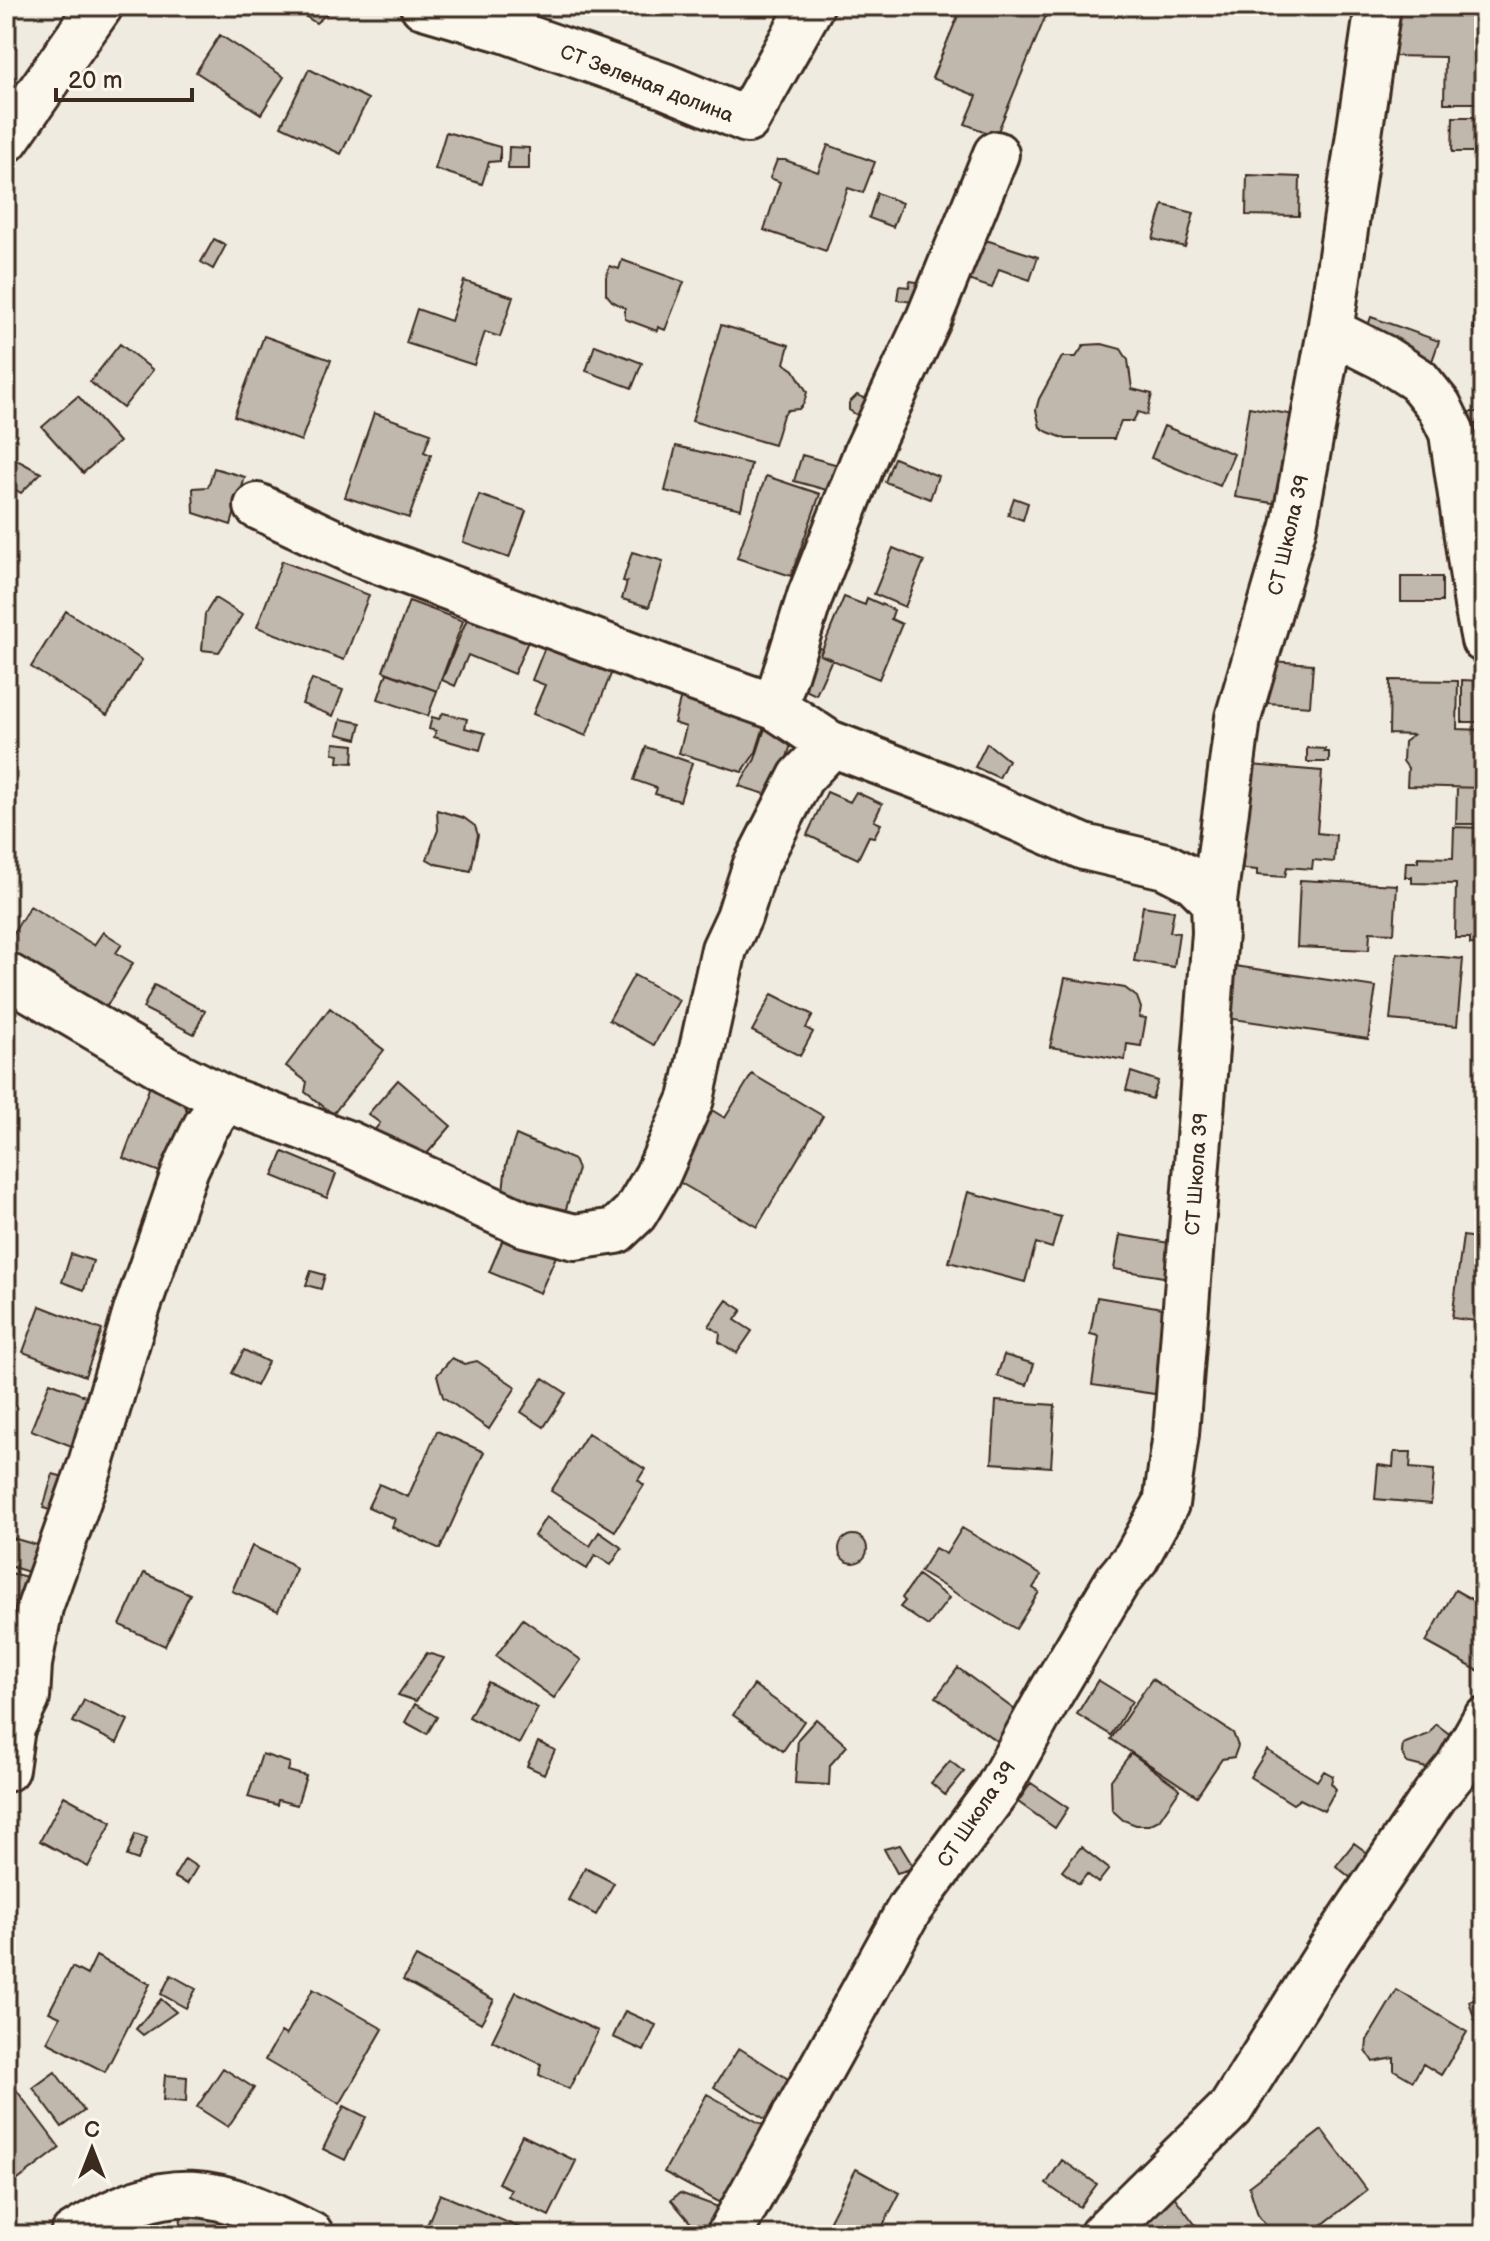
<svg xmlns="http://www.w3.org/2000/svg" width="1490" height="2241" viewBox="0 0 1490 2241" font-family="'Balsamiq Sans',sans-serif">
  <rect width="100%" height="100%" fill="#f0ebe0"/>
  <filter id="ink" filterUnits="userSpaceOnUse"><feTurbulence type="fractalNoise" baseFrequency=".0125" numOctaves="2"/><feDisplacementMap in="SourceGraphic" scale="16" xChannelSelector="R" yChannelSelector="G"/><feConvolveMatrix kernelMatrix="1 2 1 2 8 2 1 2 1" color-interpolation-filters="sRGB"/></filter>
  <g filter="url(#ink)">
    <path fill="#c0b8ad" stroke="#3b2a1e" stroke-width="2" d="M303 6H336L316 23 297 11Z
      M962 6 1049 8 996 136 965 124 977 96 932 78Z
      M1392 6H1484V103H1444L1445 57 1391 56Z
      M220 35 284 77 261 114 196 72Z
      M309 69 368 99 341 154 281 126Z
      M1453 117H1484V152H1452Z
      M446 132 500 147V161L489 162 482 184 435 169Z
      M828 145 875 162 863 193 848 188 826 251 764 230 780 182 770 178 777 160H785L818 172Z
      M509 147 529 148V169H508Z
      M1247 175 1300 177 1299 216 1246 215Z
      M877 193 902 203 893 227 869 218Z
      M1163 205 1194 213 1185 247 1153 239Z
      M214 239 226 245 213 269 201 262Z
      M989 241 1038 257 1030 280 999 269 992 288 971 281 965 272 973 243Z
      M622 260 684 282 665 330 658 327 657 331 625 319V308L612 301 606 294V277L610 266 619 269Z
      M464 281 513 297 500 337 485 332 474 365 406 343 417 309 451 321Z
      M910 281 931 284 928 304 897 300 899 286 909 287Z
      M1478 302 1484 303V331L1473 329Z
      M1371 317 1439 341 1430 367 1362 343Z
      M721 325 789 345 784 363 794 370 807 392 804 403 799 409 788 410 783 415 774 445 692 421Z
      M264 336 331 360 301 441 234 416Z
      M120 344 153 370 123 408 90 382Z
      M1102 344 1121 349 1128 360 1132 389 1152 394 1147 415 1138 412 1133 421H1121L1114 439H1066L1048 432 1040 427 1036 410 1039 399 1062 357H1076L1084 345Z
      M595 345 642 363 632 388 586 371Z
      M857 395 867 399 860 417 849 410V403Z
      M78 396 119 442 83 473 42 427Z
      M1480 403H1484V432L1483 424H1465V412H1480Z
      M1249 407 1294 415 1279 504 1235 497Z
      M374 413 431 433 424 452 431 455 409 518 345 497Z
      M1164 426 1234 454 1220 486 1151 458Z
      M676 446 751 464 741 509 665 491Z
      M6 454 41 473 21 493 6 484Z
      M802 455 842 466 834 492 794 481Z
      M894 458 938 476 930 499 885 482Z
      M214 468 245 477 231 525 194 513 193 488 208 487Z
      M766 476 820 494 791 576 737 558Z
      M479 495 526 511 509 558 463 542Z
      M1014 498 1028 503 1023 520 1008 515Z
      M893 548 924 561 905 607 874 594Z
      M632 552 663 561 649 607 622 599 627 582 623 581Z
      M282 561 369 595 344 660 257 627Z
      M1401 577H1442V602H1401Z
      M844 597 865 605 867 598 894 610 891 619 902 624 879 679 820 655Z
      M215 598 242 615 219 652 202 650 205 614Z
      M409 601 463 621 437 691 383 671Z
      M66 611 142 660 107 715 31 667Z
      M469 614 529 639 514 674 468 655 455 686 442 680Z
      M549 637 615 664 586 736 533 714 545 685 532 680Z
      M809 643 822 649 820 655 832 659 816 695 790 683Z
      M1271 661 1313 664 1310 706 1268 703Z
      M387 673 437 691 428 716 378 699Z
      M312 679 343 690 333 716 302 704Z
      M1390 680 1458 681 1457 729 1484 730V788L1407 786 1408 768 1403 761 1404 742 1413 735 1389 734Z
      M1462 680 1483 681 1482 722H1462Z
      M682 692 767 717 756 752 742 772 679 753 686 727 674 723Z
      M443 713 467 719 465 728 485 733 480 750 434 737 436 731 429 729 432 717 439 719Z
      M341 719 361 723 357 739 337 734Z
      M768 719 796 728 775 797 739 786 755 759Z
      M334 743 354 745 353 763 338 762 339 754 333 753Z
      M987 743 1008 760 999 778 975 767Z
      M646 747 692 763 680 801 655 794 657 788 634 780Z
      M1307 748 1325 749 1324 752H1329V762H1307Z
      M1250 765 1322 771 1317 833 1336 835 1334 862 1313 860 1312 869 1287 867 1285 877 1257 875V870L1234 868Z
      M1457 788H1484V824H1456Z
      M827 792 850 802 856 792 882 804 874 821 881 824 874 837 869 836 858 859 807 835Z
      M437 810 464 818 475 826 478 835 471 871 436 864 427 859 438 830Z
      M1454 827 1484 828V945L1470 944V938H1455L1456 884 1412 883V877H1405L1406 862H1418V857L1453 858Z
      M1300 880 1397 885 1394 933 1370 932 1369 950 1297 947Z
      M30 906 94 945 103 932 122 944 116 953 133 963 99 1019 6 955V945Z
      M1143 906 1174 911 1170 932 1179 933 1174 967 1134 961Z
      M1397 953 1463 959 1457 1026 1390 1020Z
      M1235 966 1376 987 1368 1039 1227 1018Z
      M634 975 679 1000 654 1045 609 1020Z
      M1065 978 1125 988 1137 997 1141 1008 1139 1017 1146 1018 1141 1046 1127 1044 1125 1060 1050 1047Z
      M154 985 205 1011 194 1034 143 1008Z
      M772 994 813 1015 806 1028 813 1032 800 1056 752 1031Z
      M330 1008 384 1050 333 1114 305 1092 307 1082 286 1066Z
      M1131 1072 1158 1081 1152 1099 1126 1090Z
      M752 1074 823 1116 757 1227 665 1174 705 1106 725 1118Z
      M153 1078 186 1107 187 1115 165 1174 123 1158Z
      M398 1080 451 1126 411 1172 370 1136 380 1123 368 1114Z
      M516 1135 574 1160 578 1169 566 1209 559 1217 503 1191 506 1165Z
      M283 1152 336 1174 327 1198 273 1176Z
      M968 1192 1061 1217 1052 1248 1036 1243 1025 1282 949 1262Z
      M506 1232 557 1254 540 1293 489 1272Z
      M1120 1235 1176 1244 1170 1278 1114 1269Z
      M1463 1236 1484 1239V1322L1452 1318Z
      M71 1254 93 1261 84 1290 62 1282Z
      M311 1271 325 1275 321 1289 306 1285Z
      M1097 1297 1169 1309 1155 1394 1092 1385 1099 1336 1090 1334Z
      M727 1300 742 1310 735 1320 752 1331 737 1353 719 1342 720 1333 709 1326Z
      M40 1306 102 1330 85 1376 23 1352Z
      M244 1350 268 1362 256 1386 232 1373Z
      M1004 1355 1034 1364 1027 1385 997 1376Z
      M452 1358 464 1364 477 1361 516 1387 489 1429 443 1397 437 1375Z
      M543 1378 566 1393 544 1427 521 1412Z
      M50 1382 98 1401 79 1449 31 1430Z
      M996 1401 1055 1405 1051 1467 992 1463Z
      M437 1431 484 1452 440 1549 392 1527 395 1519 368 1507 379 1484 408 1497Z
      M588 1433 645 1469 638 1480 644 1485 615 1531 551 1491Z
      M1394 1452H1411L1410 1468 1434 1470 1431 1504 1375 1499 1378 1465 1393 1467Z
      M53 1474 71 1479 61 1513 43 1508Z
      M546 1517 590 1546 599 1532 622 1548 611 1565 595 1555 587 1569 534 1536Z
      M962 1528 1041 1575 1033 1588 1039 1592 1016 1629 920 1572 935 1548 946 1554Z
      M839 1549a14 14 0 1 1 28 0a14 14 0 1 1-28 0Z
      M9 1537 40 1546 32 1573 6 1565Z
      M252 1546 290 1563 296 1569 278 1611 232 1591Z
      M6 1572 36 1579 15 1664 6 1662Z
      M144 1573 190 1594 165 1646 120 1625Z
      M918 1575 949 1598 928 1626 900 1607 905 1601 902 1598Z
      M1455 1590 1484 1606V1674L1426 1642Z
      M523 1619 581 1660 554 1698 496 1656Z
      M427 1653 444 1658 416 1701 398 1695Z
      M958 1668 1023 1716 1002 1745 936 1697Z
      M1152 1679 1233 1733 1238 1746 1234 1757 1222 1759 1197 1796 1111 1739Z
      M1098 1680 1132 1701 1111 1735 1077 1714Z
      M488 1682 538 1708 519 1744 469 1717Z
      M754 1685 804 1721 783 1751 733 1715Z
      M84 1700 128 1720 117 1743 73 1722Z
      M415 1704 437 1717 427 1734 405 1722Z
      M816 1719 847 1746 830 1765 829 1785 795 1783 798 1739Z
      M1436 1724 1452 1736 1427 1768 1407 1763 1402 1753 1403 1744 1429 1734Z
      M538 1742 555 1750 544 1774 527 1766Z
      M1267 1750 1317 1781 1324 1771 1333 1776 1331 1783 1336 1789 1324 1811 1300 1799 1293 1804 1250 1777Z
      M1131 1753 1180 1789 1159 1820 1149 1825H1136L1123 1820 1112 1810 1111 1780Z
      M262 1754 290 1763 288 1771 306 1776 297 1805 278 1800 277 1805 248 1797Z
      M950 1761 964 1772 945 1795 931 1783Z
      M1031 1783 1068 1808 1055 1828 1018 1802Z
      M64 1796 112 1822 88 1867 40 1841Z
      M135 1834 147 1838 138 1860 127 1856Z
      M1354 1843 1369 1854 1351 1878 1336 1866Z
      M900 1845 914 1868 897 1873 884 1849Z
      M1081 1847 1109 1869 1098 1883 1087 1874 1079 1884 1062 1871Z
      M185 1859 197 1867 187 1884 174 1877Z
      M585 1868 614 1883 596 1915 568 1900Z
      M96 1956 150 1984 105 2072 47 2042 60 2017 49 2012 72 1967 87 1975Z
      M416 1957 494 2000 481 2023 403 1980Z
      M171 1975 196 1989 186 2008 161 1994Z
      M313 1989 383 2029 340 2104 265 2060 281 2032 286 2035Z
      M1397 1990 1467 2032 1441 2075 1423 2064 1413 2081 1394 2070V2058L1373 2062 1366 2051 1367 2040Z
      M516 1992 598 2031 569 2089 539 2075 541 2064 492 2041Z
      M1484 1997V2026L1477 2028 1469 2001Z
      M161 1999 176 2012 143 2035 136 2029Z
      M625 2011 656 2025 644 2051 613 2037Z
      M739 2048 793 2082 768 2121 714 2087Z
      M223 2068 254 2088 228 2127 197 2107Z
      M55 2072 84 2111 62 2127 33 2088Z
      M165 2075 187 2077 186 2102 163 2100Z
      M14 2087 60 2148 6 2189V2093Z
      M707 2094 772 2130 728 2207 664 2172Z
      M344 2106 366 2117 345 2160 323 2149Z
      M1322 2130 1367 2190 1309 2235H1278L1266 2226 1258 2215 1249 2186Z
      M522 2135 576 2161 549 2216 508 2196 511 2189 498 2183Z
      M1062 2160 1097 2184 1080 2207 1046 2184Z
      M856 2169 900 2193 878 2235H850L828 2224Z
      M1170 2191 1203 2235H1150L1136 2216Z
      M680 2193 724 2209 714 2234 694 2227 671 2200Z
      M440 2194 530 2232 529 2235H423Z
      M181 2216 220 2218 219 2235H180Z"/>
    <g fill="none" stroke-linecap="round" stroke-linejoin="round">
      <g stroke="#3b2a1e" stroke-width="50">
        <path id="minor" d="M423 6 505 30 665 86 747 120 811 6
          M6 140 100 6
          M1330 331 1382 357 1418 380 1439 406 1452 433 1477 605 1484 640
          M257 506 357 553 670 670 775 707 829 743 943 786 1084 847 1165 866 1194 881 1214 901
          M775 707 810 596 867 451 929 318 996 154
          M6 975 166 1069 226 1099 349 1144 524 1224 575 1237 616 1231 635 1213 657 1176 691 1099 724 949 739 917 755 867 801 777 822 755 829 743
          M6 1769 12 1728 27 1698 29 1664 40 1607 90 1467 136 1312 186 1168 206 1126 226 1099
          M73 2235C171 2174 213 2186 311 2235
          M729 2235 910 1908 996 1792 1052 1691 1118 1580 1136 1558 1166 1504 1176 1434 1215 933 1214 901 1238 718 1294 526 1330 331 1378 6
          M1102 2235 1231 2108 1329 1952 1435 1795 1458 1767 1484 1721"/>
      </g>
      <use href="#minor" stroke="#fbf7ec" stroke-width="44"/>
    </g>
  </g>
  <g text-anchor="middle" stroke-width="6" stroke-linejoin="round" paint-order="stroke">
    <g font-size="20" fill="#3b2a1e" stroke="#fbf7ec">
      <text transform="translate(647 83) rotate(21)" y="7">СТ Зеленая долина</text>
      <text transform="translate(1288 535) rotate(-77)" y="7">СТ Школа 39</text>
      <text transform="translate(1196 1174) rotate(-86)" y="7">СТ Школа 39</text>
      <text transform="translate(976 1814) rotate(-56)" y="7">СТ Школа 39</text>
    </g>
  </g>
  <rect width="1490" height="2241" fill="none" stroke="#fbf7ec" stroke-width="32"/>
  <rect x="16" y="16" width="1458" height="2209" fill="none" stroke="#3b2a1e" stroke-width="3" filter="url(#ink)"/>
  <g transform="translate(92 2149)" stroke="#fbf7ec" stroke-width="6" paint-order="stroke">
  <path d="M0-6L14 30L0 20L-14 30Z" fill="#3b2a1e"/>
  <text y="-12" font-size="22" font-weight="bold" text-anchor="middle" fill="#3b2a1e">С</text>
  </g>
  <path d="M56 88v12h136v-12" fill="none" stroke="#3b2a1e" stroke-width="4"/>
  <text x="68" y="88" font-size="24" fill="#3b2a1e" stroke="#fbf7ec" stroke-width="6" paint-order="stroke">20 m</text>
</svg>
